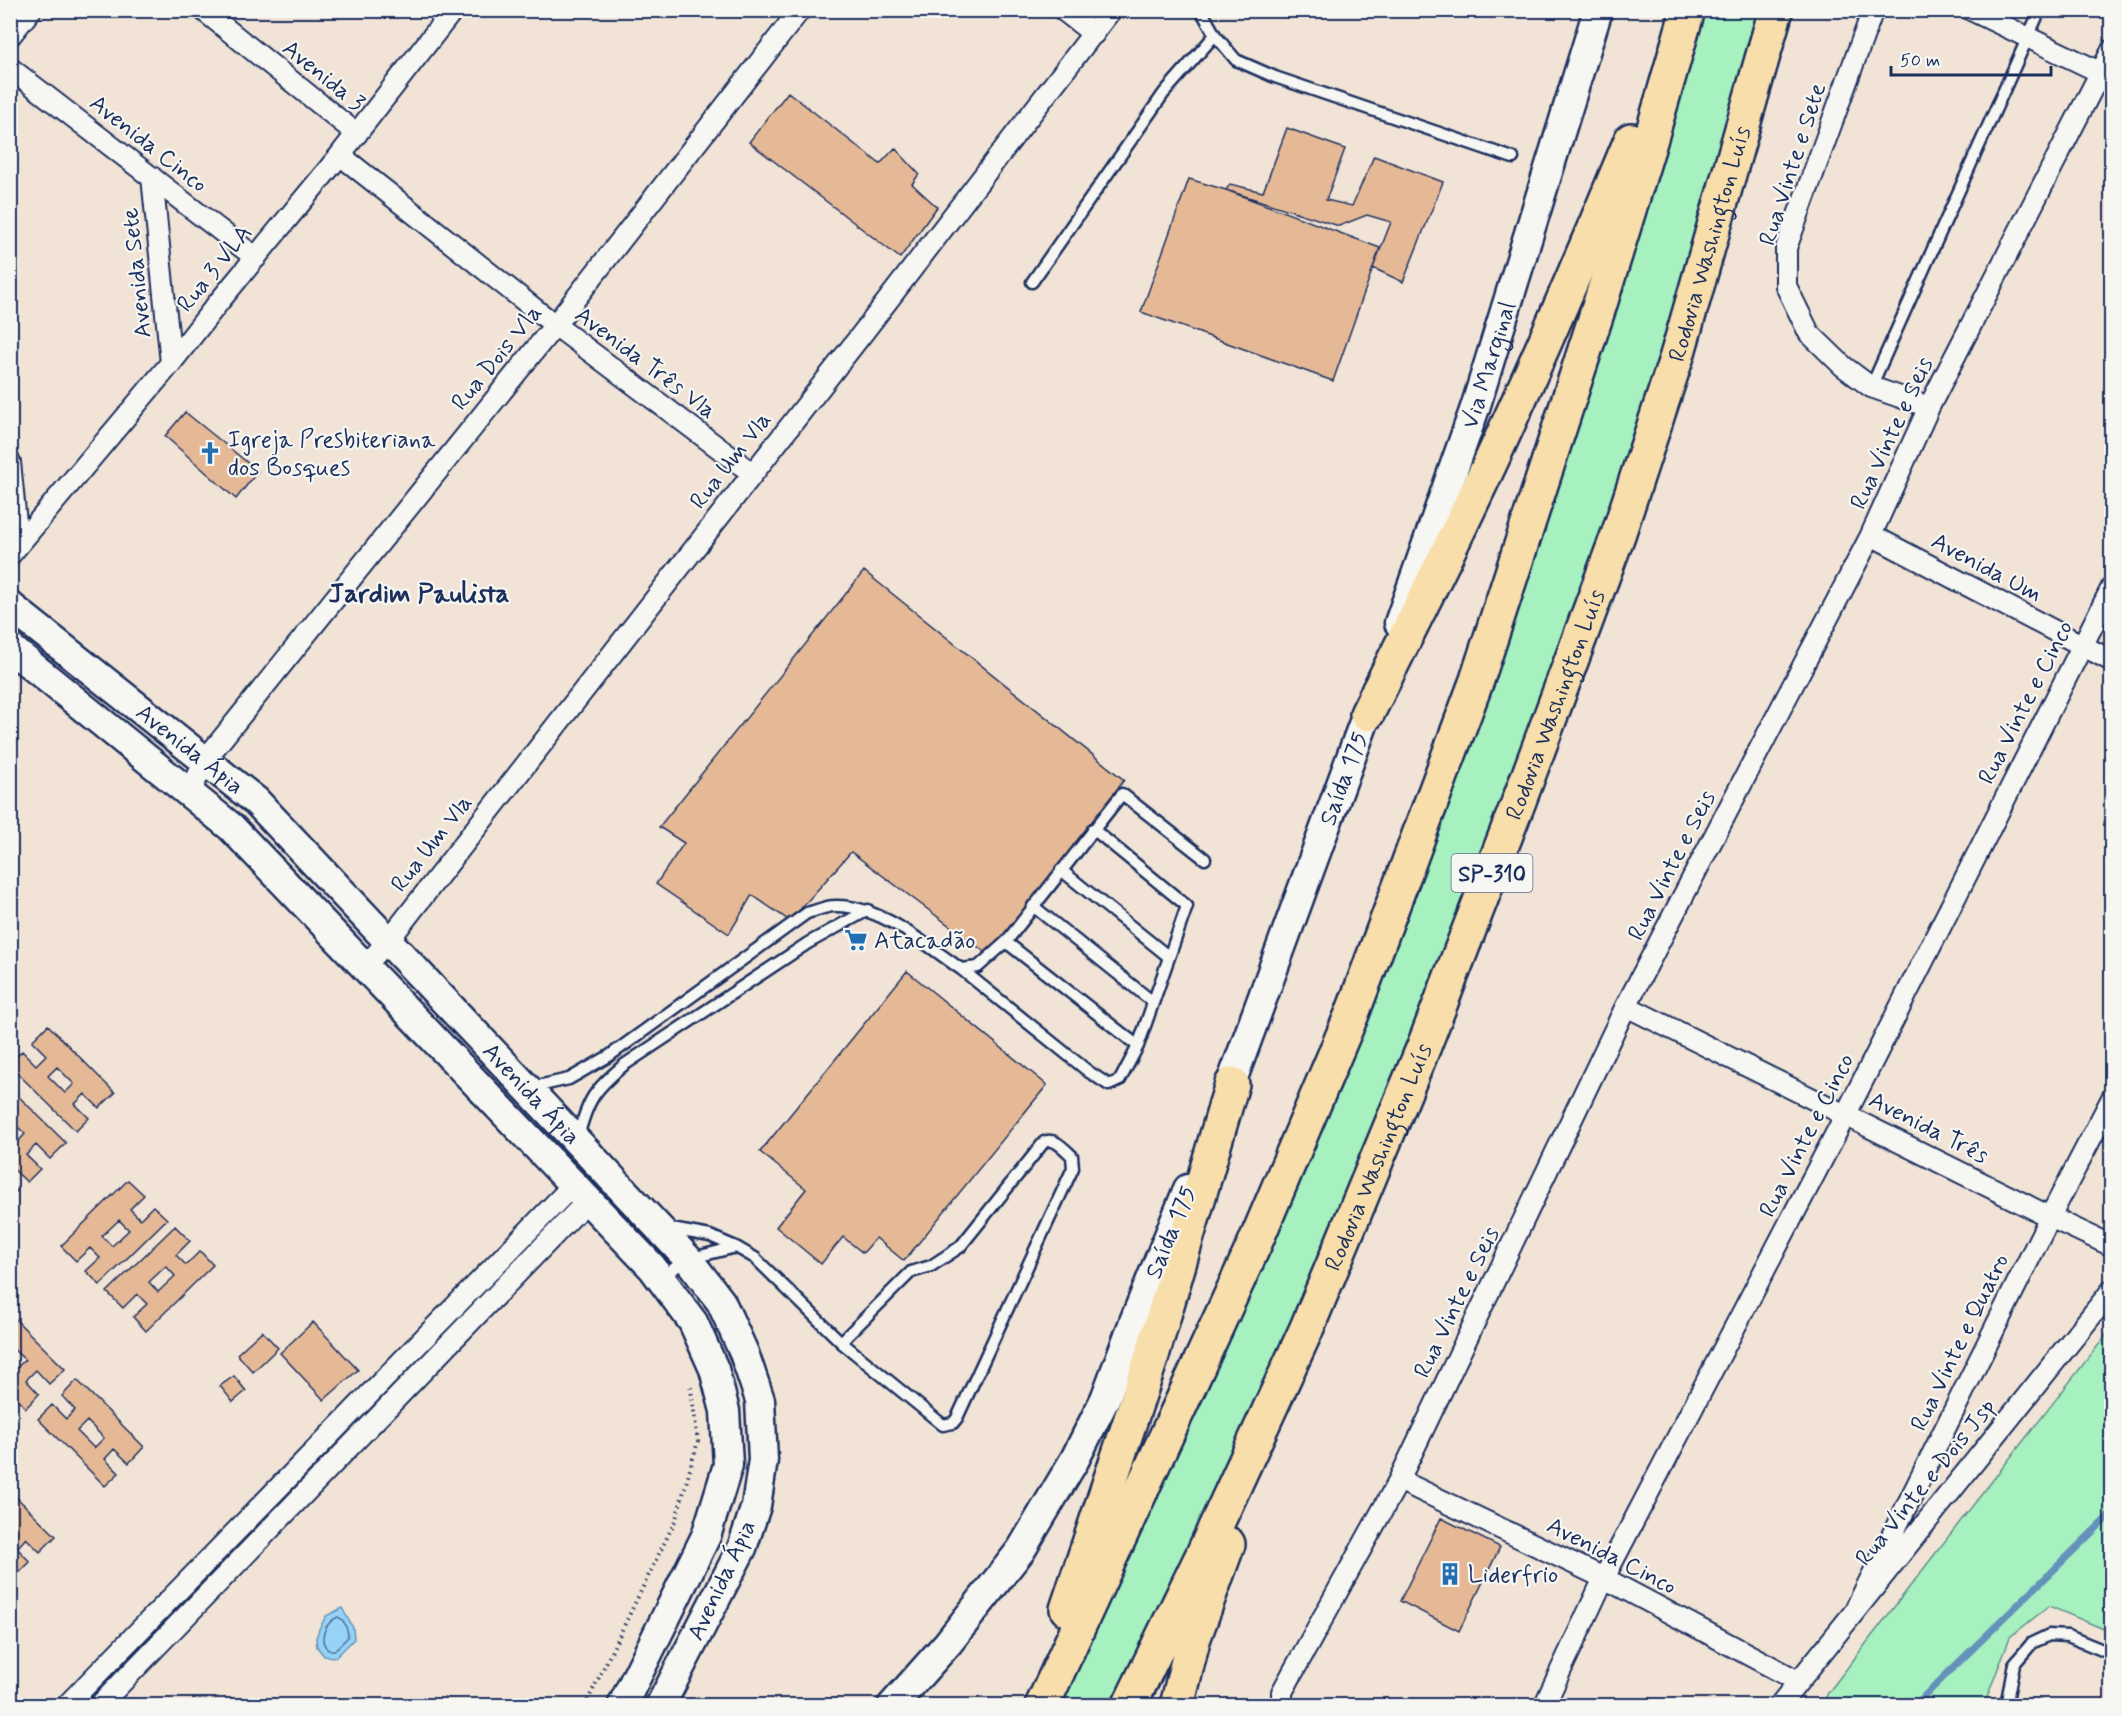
<svg xmlns="http://www.w3.org/2000/svg" width="2122" height="1716" viewBox="0 0 2122 1716" font-family="Mynerve,sans-serif">
  <rect width="100%" height="100%" fill="#f1e4d6"/>
  <filter id="ink" filterUnits="userSpaceOnUse"><feTurbulence type="fractalNoise" baseFrequency=".0167" numOctaves="2"/><feDisplacementMap in="SourceGraphic" scale="12" xChannelSelector="R" yChannelSelector="G"/><feConvolveMatrix kernelMatrix="1 2 1 2 8 2 1 2 1" color-interpolation-filters="sRGB"/></filter>
  <g filter="url(#ink)">
    <path fill="#a6f1bf" stroke="#60908e" stroke-width="1.5" d="M1703 11H1765L1691 262 1581 597 1364 1157 1253 1413 1113 1706H1059L1251 1286Z
      M2111 1329V1632L2049 1606 2010 1637 1984 1705H1822L1828 1693 1938 1550Z"/>
    <path fill="#96d4f7" stroke="#6592ba" stroke-width="1.5" d="M342 1608 353 1628 354 1639 336 1657 324 1656 317 1647 316 1638 319 1629 326 1616Z"/>
    <g fill="none" stroke-linecap="round" stroke-linejoin="round">
      <path stroke="#4c719b" stroke-width="1.5" d="M338 1617C345 1620 348 1630 348 1637L335 1650H328C317 1639 326 1622 338 1617Z"/>
      <path stroke="#6592ba" stroke-width="7" d="M1914 1706 2112 1513"/>
    </g>
    <path fill="#e6b996" stroke="#1b2f5e" stroke-width="1.5" fill-rule="evenodd" d="M788 92 880 164 895 148 919 174 912 184 937 207 900 258 749 142Z
      M1287 128 1345 149 1326 200 1352 206 1374 156 1443 182 1403 282 1373 268 1391 222 1367 215 1339 226 1226 190 1230 184 1263 192Z
      M1189 179 1226 190 1380 248 1333 381 1141 312Z
      M185 412 258 471 236 499 165 436Z
      M864 571 1124 780 990 956 851 852 790 921 752 895 729 934 656 884 684 843 659 827Z
      M907 971 1047 1085 904 1261 876 1238 863 1253 843 1237 821 1264 776 1227 806 1189 760 1152Z
      M48 1025 115 1093 99 1108 85 1094 75 1104 89 1118 76 1131 10 1066V1063L22 1051 36 1065 46 1055 32 1041ZM57 1067 74 1084 65 1093 48 1076Z
      M10 1088 66 1143 50 1159 36 1145 26 1155 40 1169 27 1182 10 1166V1139L16 1144 25 1134 10 1119Z
      M128 1180 144 1195 130 1209 140 1219 153 1206 167 1219 100 1285 86 1271 100 1258 90 1248 76 1261 61 1246ZM119 1220 129 1230 112 1246 102 1236Z
      M10 1185 17 1191 10 1198Z
      M175 1226 190 1241 176 1255 186 1265 200 1251 213 1265 146 1331 133 1317 147 1304 137 1294 123 1308 107 1292ZM166 1266 175 1276 158 1292 149 1282Z
      M10 1314 65 1369 49 1384 36 1370 26 1380 39 1394 26 1408 10 1392V1365L15 1369 25 1360 10 1346Z
      M313 1322 358 1370 324 1400 280 1353Z
      M262 1331 278 1348 253 1372 237 1354Z
      M234 1376 246 1391 233 1402 220 1386Z
      M77 1380 144 1447 129 1463 114 1449 105 1459 119 1473 105 1486 38 1419 52 1405 66 1419 75 1410 62 1396ZM87 1421 104 1438 94 1448 77 1431Z
      M10 1491 56 1536 40 1552 26 1538 17 1548 30 1562 17 1575 10 1569V1532L16 1527 10 1522Z
      M1441 1518 1500 1547 1459 1631 1400 1601Z"/>
    <g fill="none" stroke-linecap="round" stroke-linejoin="round">
      <g stroke="#1b2f5e" stroke-width="15">
        <path id="lane" d="M1201 10 1215 35 1236 60 1275 77 1513 158
          M1032 282 1164 93 1215 35
          M1871 387 2040 10
          M1061 870 1169 957
          M1033 906 1153 1002
          M1006 942 1138 1046
          M961 969 1089 1072 1109 1085 1120 1080 1138 1046 1187 906 1093 829
          M529 1088 569 1079 609 1056 807 913C816 911 826 906 834 906 879 904 926 945 961 969L978 967 1006 942 1122 794 1205 859
          M578 1137C588 1099 594 1090 624 1065L808 943 868 910
          M666 1228 710 1236 736 1247 755 1258 841 1342 943 1425 953 1423 957 1418 1073 1168 1072 1156C1064 1149 1055 1137 1044 1142L960 1247 931 1266 911 1272 841 1342
          M660 1278 688 1259 736 1247
          M2006 1706 2014 1664 2032 1643 2049 1635 2068 1636 2112 1654"/>
      </g>
      <g stroke="#1b2f5e" stroke-width="24">
        <path id="street" d="M203 10 357 134
          M1063 10 1094 34
          M1873 10 1786 248V286L1809 333 1843 366 1871 387 1929 407
          M1971 10 2112 78
          M10 36 31 10
          M10 68 256 258
          M340 155 555 325 752 473
          M152 177 171 363
          M10 462 18 543
          M1871 535 2112 661
          M10 555 171 363 218 303 340 155 453 10
          M190 793 205 760 555 325 800 10
          M365 966 388 941 865 330 1111 10
          M1626 1006 2050 1217 2112 1246
          M1399 1480 1604 1578 1798 1681
          M1855 1610 2050 1217 2112 1098
          M66 1706 573 1185
          M99 1706 588 1200
          M1282 1706V1692L1399 1480 1626 1006 1871 535 1929 407 2112 50
          M1544 1706 1604 1578 1846 1114 2112 587
          M1779 1706 2112 1290"/>
      </g>
      <g stroke="#1b2f5e" stroke-width="33">
        <g id="secondary">
          <path id="s1" d="M10 606 256 801 688 1259 721 1302 744 1353 760 1400 763 1460 756 1506 742 1548 660 1706"/>
          <path id="s2" d="M1399 623 1475 408 1598 10"/>
          <path d="M10 648 231 827 652 1267 693 1322 714 1369 725 1411 728 1465 706 1536 622 1706"/>
          <path id="s3" d="M1223 1105 1375 692"/>
          <path d="M892 1706 948 1643 1021 1550 1075 1459 1105 1399 1135 1319 1188 1189"/>
        </g>
      </g>
      <g stroke="#1b2f5e" stroke-width="38">
        <g id="highway">
          <path d="M1367 714C1417 614 1468 514 1514 411 1555 322 1593 231 1631 140"/>
          <path d="M1067 1609 1151 1359 1232 1084"/>
          <path d="M1042 1706 1255 1243 1352 1014 1477 680 1599 307 1649 145 1688 10"/>
          <path id="s4" d="M1129 1706 1203 1554 1306 1330 1424 1046 1519 801 1618 535 1677 356 1776 10"/>
          <path d="M1177 1706 1193 1640 1228 1544"/>
        </g>
      </g>
      <path stroke="#1b2f5e" stroke-width="4" stroke-dasharray="1.5 4.5" stroke-linecap="butt" d="M585 1706 676 1519 698 1441 690 1383"/>
      <use href="#lane" stroke="#f6f6f2" stroke-width="10"/>
      <use href="#street" stroke="#f6f6f2" stroke-width="20"/>
      <use href="#secondary" stroke="#f6f6f2" stroke-width="28"/>
      <use href="#highway" stroke="#f8deab" stroke-width="33"/>
    </g>
  </g>
  <defs>
    <g id="church-bare" transform="scale(1.8)"><path d="M-1.2-6h2.4v3.5h3.3v2.4h-3.3V6h-2.4V-.1h-3.3v-2.4h3.3Z" fill="#1f6fb2" stroke="#f6f6f2" stroke-width="2.5" paint-order="stroke"/></g>
    <g id="supermarket-bare" transform="scale(1.8)"><path d="M-6-5.5h2.5l.6 2H6L4.5 2H-2.5L-4.4-4H-6ZM-1.5 3.2a1.3 1.3 0 1 0 .1 0ZM3 3.2a1.3 1.3 0 1 0 .1 0Z" fill="#1f6fb2" stroke="#f6f6f2" stroke-width="2.5" paint-order="stroke"/></g>
    <g id="building-bare" transform="scale(1.8)"><path d="M-4-6H4V6H1V3H-1V6H-4ZM-2.5-4.3h1.7v1.8h-1.7ZM.8-4.3h1.7v1.8H.8ZM-2.5-1h1.7V.8h-1.7ZM.8-1h1.7V.8H.8Z" fill="#1f6fb2" stroke="#f6f6f2" stroke-width="2.5" paint-order="stroke"/></g>
  </defs>
  <g fill-rule="evenodd">
    <use href="#church-bare" x="210" y="453"/>
    <use href="#supermarket-bare" x="856" y="940"/>
    <use href="#building-bare" x="1450" y="1574"/>
  </g>
  <g text-anchor="middle" stroke-width="4.5" stroke-linejoin="round" paint-order="stroke">
    <rect fill="#f6f6f2" stroke="#5d6b8a" stroke-width="1.5" x="1451.5" y="854" width="81" height="38" rx="4.5"/>
    <g font-size="22" font-weight="bold" fill="#1b2f5e">
      <text x="1492" y="881">SP-310</text>
    </g>
    <g font-size="24" fill="#1b2f5e" stroke="#f6f6f2">
      <text transform="translate(324 75) rotate(39)" y="8">Avenida 3</text>
      <text transform="translate(149 143) rotate(38)" y="8">Avenida Cinco</text>
      <text transform="translate(1792 164) rotate(-72)" y="8">Rua Vinte e Sete</text>
      <text dy="8" stroke="none"><textPath href="#s4" startOffset="1575">Rodovia Washington Luís</textPath></text>
      <text transform="translate(214 268) rotate(-51)" y="8">Rua 3 VLA</text>
      <text transform="translate(136 273) rotate(-96)" y="8">Avenida Sete</text>
      <text transform="translate(496 357) rotate(-51)" y="8">Rua Dois Vla</text>
      <text transform="translate(646 362) rotate(37)" y="8">Avenida Três Vla</text>
      <text dy="8" stroke="none"><textPath href="#s2" startOffset="273">Via Marginal</textPath></text>
      <text transform="translate(1891 433) rotate(-65)" y="8">Rua Vinte e Seis</text>
      <text transform="translate(730 460) rotate(-52)" y="8">Rua Um Vla</text>
      <text transform="translate(1987 567) rotate(28)" y="8">Avenida Um</text>
      <text transform="translate(2025 702) rotate(-63)" y="8">Rua Vinte e Cinco</text>
      <text dy="8" stroke="none"><textPath href="#s4" startOffset="1089">Rodovia Washington Luís</textPath></text>
      <text dy="8" stroke="none"><textPath href="#s1" startOffset="230">Avenida Ápia</textPath></text>
      <text dy="8" stroke="none"><textPath href="#s3" startOffset="348">Saída 175</textPath></text>
      <text transform="translate(431 843) rotate(-52)" y="8">Rua Um Vla</text>
      <text transform="translate(1671 865) rotate(-63)" y="8">Rua Vinte e Seis</text>
      <text dy="8" stroke="none"><textPath href="#s1" startOffset="716">Avenida Ápia</textPath></text>
      <text transform="translate(1929 1127) rotate(27)" y="8">Avenida Três</text>
      <text transform="translate(1806 1135) rotate(-63)" y="8">Rua Vinte e Cinco</text>
      <text dy="8" stroke="none"><textPath href="#s4" startOffset="603">Rodovia Washington Luís</textPath></text>
      <text transform="translate(1170 1232) rotate(-68)" y="8">Saída 175</text>
      <text transform="translate(1456 1302) rotate(-64)" y="8">Rua Vinte e Seis</text>
      <text transform="translate(1959 1342) rotate(-64)" y="8">Rua Vinte e Quatro</text>
      <text transform="translate(1925 1482) rotate(-51)" y="8">Rua Vinte e Dois Jsp</text>
      <text transform="translate(1612 1555) rotate(27)" y="8">Avenida Cinco</text>
      <text transform="translate(721 1580) rotate(-65)" y="8">Avenida Ápia</text>
    </g>
    <g font-size="24" fill="#1b2f5e" stroke="#f6f6f2" text-anchor="start">
      <text x="228" y="447">Igreja Presbiteriana<tspan x="228" dy="28">dos Bosques</tspan></text>
      <text x="874" y="948">Atacadão</text>
      <text x="1468" y="1582">Liderfrio</text>
    </g>
    <g font-size="27" font-weight="bold" fill="#1b2f5e" stroke="#f6f6f2">
      <text x="419" y="602">Jardim Paulista</text>
    </g>
  </g>
  <rect width="2122" height="1716" fill="none" stroke="#f6f6f2" stroke-width="36"/>
  <rect x="18" y="18" width="2086" height="1680" fill="none" stroke="#1b2f5e" stroke-width="2" filter="url(#ink)"/>
  <path d="M1891 66v9h160v-9" fill="none" stroke="#1b2f5e" stroke-width="3"/>
  <text x="1900" y="66" font-size="18" fill="#1b2f5e" stroke="#f6f6f2" stroke-width="4.5" paint-order="stroke">50 m</text>
</svg>
